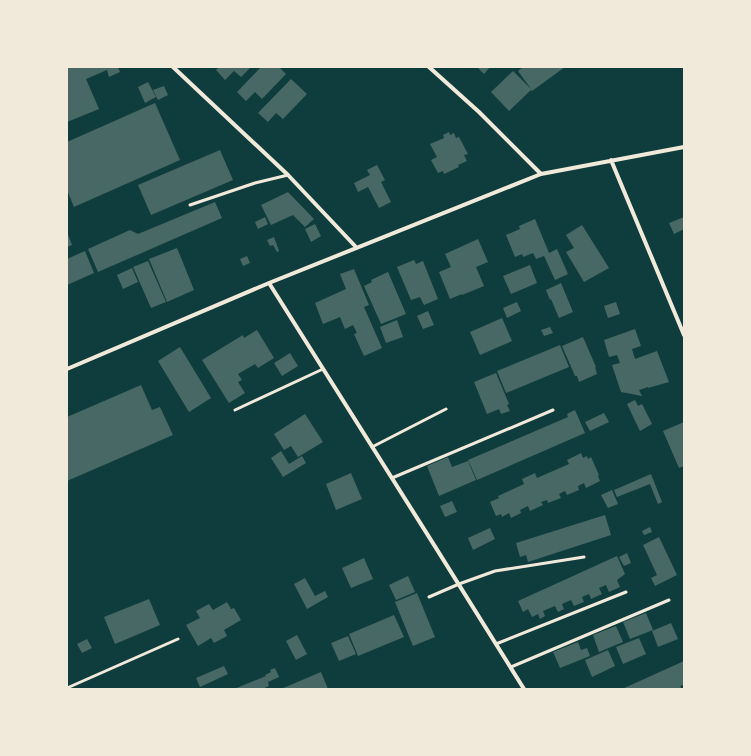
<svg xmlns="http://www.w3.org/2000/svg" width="751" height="756" viewBox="0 0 751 756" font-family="'PT Serif',serif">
  <rect width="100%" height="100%" fill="#0f3d3e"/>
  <path fill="#486865" d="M67 67H118L120 72 109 77 107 70 86 79 99 109 67 122Z
    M219 67H251L241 77 234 71 225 80 216 70Z
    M261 67H279L286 74 262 99 255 92 246 101 237 92Z
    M477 67H490L484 74Z
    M523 67H565L532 91 531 90 509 111 491 92 513 71 531 89 518 71Z
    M291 79 307 94 283 119 276 113 268 122 258 113Z
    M148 82 156 97 145 103 138 87Z
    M164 86 168 95 158 100 153 90Z
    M155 103 180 160 74 207 67 190V142Z
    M449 132 450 135 454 133 456 138 459 137 468 154 464 155 467 161 458 165 459 167 444 174 443 171 438 173 431 160 437 157 430 144 444 138 443 135Z
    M220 150 233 180 151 215 138 185Z
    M377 165 385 180 381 182 391 202 379 208 368 187 358 192 354 183 370 175 367 170Z
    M288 192 314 219 305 227 293 215 271 225 261 205Z
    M215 202 222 218 98 272 88 249 130 230 138 234Z
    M265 217 268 224 258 229 255 222Z
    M684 217V229L674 234 669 223Z
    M535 219 549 253 557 249 568 274 555 280 544 256 536 259 533 253 523 257 522 254 515 257 506 235 520 229 519 226Z
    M315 224 321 236 311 242 305 229Z
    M582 225 609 268 584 282 566 252 574 248 566 235Z
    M67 232 72 245 67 247Z
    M274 237 279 251 277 252 273 245 270 246 267 240Z
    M478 239 488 262 476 267 484 286 462 295V294L450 299 439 272 451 267 445 254Z
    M177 248 194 290 167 302 149 259Z
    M85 251 94 273 67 285V259Z
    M247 256 250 263 243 266 240 259Z
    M414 260 416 264 423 261 438 299 424 305 420 297 411 300 397 267Z
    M148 261 166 302 151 308 133 267Z
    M530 265 537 283 511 294 503 276Z
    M132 268 138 282 123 289 117 275Z
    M354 269 369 305 364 307 382 348 364 356 354 334 357 333 353 325 345 329 340 317 323 324 315 303 346 289 340 274Z
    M388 272 406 314 381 324 364 286 372 282 371 280Z
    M561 283 573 312 559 318 551 299 550 300 546 290Z
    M517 302 521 311 507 318 503 308Z
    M616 302 620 314 608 318 604 306Z
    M428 311 434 325 423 329 417 316Z
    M502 318 512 341 480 355 470 332Z
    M397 320 403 337 386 343 380 327Z
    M550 327 553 333 544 336 541 330Z
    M635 329 641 346 632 349 635 359 657 351 669 382 648 388V387L639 390 642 396 621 392 612 365 620 363 617 355 609 357 604 340Z
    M257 330 274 358 258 368 255 364 238 374 242 380 238 382 245 393 229 403 202 360 243 335 244 338Z
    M583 337 596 367H595L597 374 579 382 577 376H575L562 346Z
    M560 345 569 367 506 393 497 371Z
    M180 347 211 398 189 412 158 361Z
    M290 353 298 366 282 376 274 363Z
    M496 373 509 404 507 405 510 411 501 414 499 409 487 414 474 382Z
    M141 385 152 410 160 407 173 435 67 481V417Z
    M635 400 638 406 642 404 652 424 640 431 627 404Z
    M575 410 585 433 477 480 468 460 568 417 567 414Z
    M604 413 609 422 590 431 585 422Z
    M305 414 323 442 298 457 291 446 284 450 274 434Z
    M684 422V466L679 468 663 431Z
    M281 451 289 464 302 456 306 463 283 477 271 458Z
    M581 453 583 458 587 456 588 459 591 457 599 475 598 476 600 481 586 488 584 483 578 486 579 490 567 495 565 491 559 494 561 498 548 503 547 500 541 502 543 505 530 511 528 506 520 510 521 513 511 518 509 513 502 517 501 514 496 516 490 502 499 498 498 496 524 484 522 479 535 473 537 478 569 464 567 460Z
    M448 457 452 467 468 461 476 480 439 496 427 466Z
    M351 473 362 499 336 510 326 484Z
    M651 474 662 502 658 504 650 484 617 497 614 490Z
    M612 490 618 504 608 508 601 495Z
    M452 501 457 512 445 517 440 506Z
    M605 515 611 535 528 562 526 555 520 557 516 543Z
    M650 527 652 532 644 535 642 531Z
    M490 528 495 539 473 550 468 538Z
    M659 537 677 575 655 586 651 578 657 575 643 545Z
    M627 553 631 563 624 566 619 557Z
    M617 556 625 574 617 580 620 587 609 592 606 585 599 588 602 594 591 599 589 594 582 597 584 602 574 606 571 600 562 604 564 609 558 612 555 606 543 611 545 616 540 619 538 614 532 617 528 609 523 612 518 601Z
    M364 558 373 579 351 588 342 568Z
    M408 576 415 592 396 600 389 585Z
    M305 578 315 596 325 591 328 597 307 609 294 584Z
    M417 593 435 637 413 646 395 602Z
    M149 599 160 625 115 644 104 617Z
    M227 602 231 609 234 608 241 620 224 630 227 636 214 643 211 638 198 646 186 625 200 618 196 611 209 604 213 610Z
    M646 613 653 630 630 639 623 622Z
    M394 615 404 637 358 656 349 634Z
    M671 623 678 639 658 647 652 631Z
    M616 626 623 642 599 652 593 635Z
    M297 635 307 654 296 660 286 641Z
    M348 636 356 654 339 661 331 643Z
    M639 638 646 654 623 664 616 647Z
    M87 639 92 648 82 653 77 644Z
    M578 642 581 650 587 648 590 656 560 668 553 652Z
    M608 650 615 666 592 677 585 660Z
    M684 661V685L680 686 682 689H622Z
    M224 666 228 674 200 687 196 678Z
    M275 668 279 677 268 682 269 686 262 689H234L266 676 265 675 271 672 270 670Z
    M321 672 328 689H281Z"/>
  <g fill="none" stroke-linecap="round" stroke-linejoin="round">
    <path stroke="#f1e9da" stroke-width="3" d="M190 205 255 183 288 175
      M235 410 323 369
      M372 447 446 409
      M392 478 553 410
      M429 597 459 584 495 571 584 557
      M496 644 626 592
      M511 667 669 600
      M67 688 178 639"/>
    <path stroke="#f1e9da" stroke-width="4" d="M173 67 288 175 356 247
      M429 67 479 112 541 174
      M611 160 684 335
      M269 283C354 419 440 553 524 689
      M67 369 269 283 541 174 684 147"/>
  </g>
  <rect width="751" height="756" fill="none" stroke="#f1e9da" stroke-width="136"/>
</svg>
